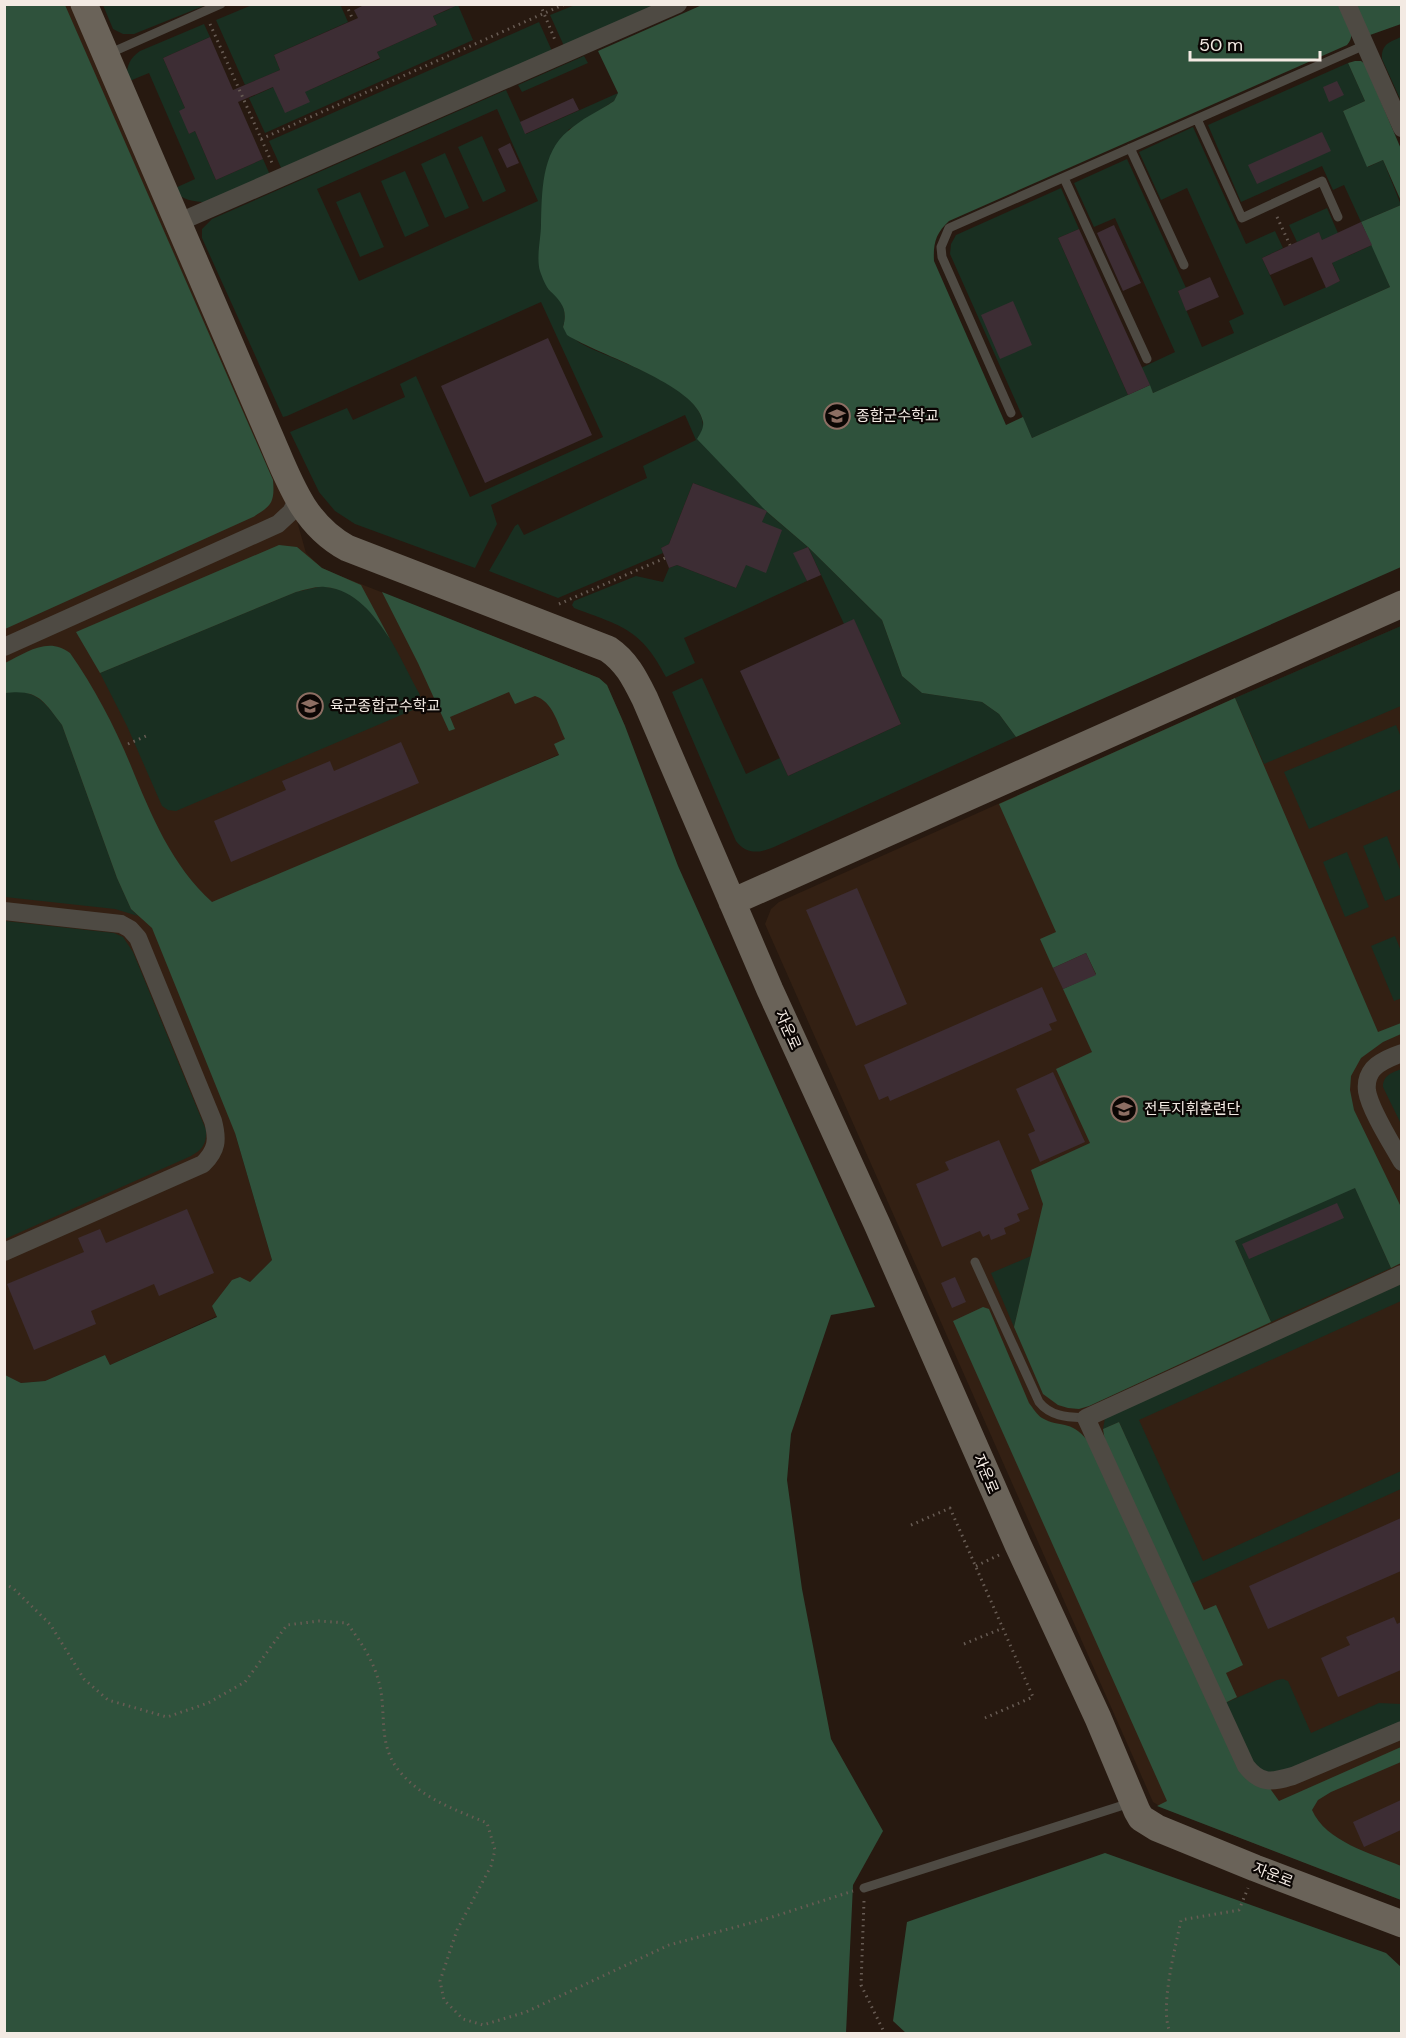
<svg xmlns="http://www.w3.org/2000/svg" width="1406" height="2038" viewBox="0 0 1406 2038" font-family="'DM Sans','Noto Sans KR',sans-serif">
  <rect width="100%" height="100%" fill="#271910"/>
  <path fill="#332013" d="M4 5H76L290 496 306 553 322 568 338 575 599 678 607 685 625 726 509 776 235 1133 272 1260 250 1282 212 1306 217 1316 110 1365 105 1355 45 1381 21 1383 4 1375Z
    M1401 626V1900L1163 1808 1153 1802 765 924 771 909 779 902 1235 698Z"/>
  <path fill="#192f21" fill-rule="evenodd" d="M340 4 348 22 274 55 280 70 245 85 216 20 252 5Z
    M103 5H206L134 34H123L113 29Z
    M448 5H458L473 40 265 133 249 98 285 82 309 90 380 59 377 52 437 25 433 16 450 9Z
    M575 5H658L564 46 550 15Z
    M539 22 552 51 282 170 269 141Z
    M204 24 210 37 163 58 185 108 189 134 195 131 216 180 263 159 270 175 207 202C194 202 181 200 173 189L195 179 149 73 127 82C126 69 128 59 140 51Z
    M1401 37V101L1382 59C1381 44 1390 42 1401 37Z
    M584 56 588 63 522 92 518 85Z
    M1348 63 1365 101 1343 111 1368 167 1383 160 1401 205 1361 222 1344 185 1333 190 1322 166 1241 202 1208 125Z
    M506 90 526 134 618 93 614 101 568 130 549 290C562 299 568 310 563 327 568 332 574 339 580 343 610 360 706 386 703 428L767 512 808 547 882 620 902 676 922 693 982 702 999 714 1016 737 774 847C759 853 747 855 736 841L672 692 702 678 746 774 780 758 788 776 901 724 854 620 844 624 808 547 794 553 807 581 684 638 695 663 666 677C641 629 622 626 574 608L572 605 574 601 636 576 663 582 669 568 677 565 736 588 766 511 693 483 669 544 661 548 663 553 558 598 489 571 515 526 518 524 524 535 647 478 643 466 696 440 685 415 491 505 497 524 475 568 355 524 335 511 319 492 290 432 347 408 353 420 405 397 400 384 416 376 470 497 603 437 541 302 287 416 283 417 202 238V229L212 219ZM497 109 538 201 359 281 317 189Z
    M1193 127 1246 244 1275 231 1283 248 1262 258 1284 306 1340 281 1319 233 1297 242 1289 225 1327 208 1348 256 1372 245 1390 287 1153 393 1141 368 1175 352 1115 218 1094 227 1074 183 1127 159 1186 288 1178 291 1202 347 1234 333 1229 321 1244 314 1187 188 1161 200 1139 152Z
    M482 136 506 191 483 202 458 147Z
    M445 153 469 208 445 218 421 164Z
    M405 171 429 226 405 237 381 181Z
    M1061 188 1079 229 1058 238 1128 395 1032 438 950 254 951 244 956 235Z
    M360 192 384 247 360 257 336 202Z
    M323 586C329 588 335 588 341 590 379 604 401 661 419 693L421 699 419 705 413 710 176 811 168 810 162 806 127 726 100 673 296 592Z
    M1401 626V706L1264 764 1235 698Z
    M19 691C42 695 49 708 62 725L117 878 131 909 138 916 115 909 5 897 4 693Z
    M1396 725 1401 737V789L1309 829 1284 772Z
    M1387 836 1401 872 1402 894 1385 901 1363 846Z
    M1347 852 1369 907 1345 917 1323 862Z
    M5 921 114 933 123 937 133 952 206 1130C207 1144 202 1150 191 1156L5 1239Z
    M1395 936 1401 951 1402 998 1394 1001 1371 946Z
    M1401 1069V1124L1383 1087C1383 1075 1392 1073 1401 1069Z
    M1355 1187 1391 1268 1271 1322 1235 1241Z
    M1031 1256 1014 1327 991 1273Z
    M1401 1284V1301L1139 1420 1203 1561 1401 1471V1489L1191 1584 1119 1422 1103 1429 1105 1418Z
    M1283 1679 1288 1681 1311 1733 1379 1703 1401 1704V1727L1293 1773H1257L1223 1704 1277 1680Z"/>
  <path fill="#2f523c" d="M4 5H65L273 480C275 503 271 506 253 517L5 629Z
    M702 5H1340C1346 17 1358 33 1347 45L949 221C936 233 933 243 934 261L1006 425 1023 417 1032 438 1150 385 1153 393 1390 287 1361 222 1401 205V567L1016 737 999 714 982 702 922 693 902 676 882 620 808 547 766 511 697 439C700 434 704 428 703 422 697 384 598 355 567 335L563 327C568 310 562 302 550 291 546 287 542 277 540 271 536 258 541 238 541 225 542 193 541 153 568 131 581 119 599 111 614 101L618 93 598 51Z
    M1355 5H1401V24L1370 35Z
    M1355 61H1361L1365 64 1401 149V201L1383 160 1367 167 1343 111 1365 101 1348 63Z
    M279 545 297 547 322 568 361 585 390 639C374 615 356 590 325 587 316 586 305 590 296 592L100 673 76 632Z
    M382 592 599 678 607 685 625 726 678 866 875 1307 831 1315 791 1434 787 1480 802 1589 831 1739 883 1831 853 1885 846 2033H5V1375L21 1383 45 1381 105 1355 110 1365 217 1317 212 1306 232 1280 240 1277 250 1282 272 1260 235 1133 152 928 131 909 117 878 62 725C43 700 38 689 5 693V663C26 653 48 636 70 653 94 687 115 727 131 766 151 815 172 866 212 902L559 755 554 744 565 739C557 722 553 702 535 696L515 704 509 692 450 717 455 729 449 731 418 663Z
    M1235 698 1378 1032 1401 1023V1034L1383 1042 1361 1058 1351 1076 1350 1090 1354 1110 1401 1207V1263L1391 1268 1355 1188 1235 1241 1271 1322 1089 1406 1079 1409 1068 1408 1058 1405 1043 1394 1014 1327 1043 1204 1031 1170 1090 1143 1056 1069 1092 1052 1063 989 1096 974 1086 953 1053 968 1040 939 1056 932 999 804Z
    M983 1307 989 1309 1029 1403C1033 1408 1037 1415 1042 1418 1061 1429 1069 1418 1088 1441L1239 1769 1269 1787 1279 1801 1401 1747V1762L1331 1792 1318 1800 1312 1810C1326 1842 1371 1853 1401 1866V1900L1157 1806 1167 1801 953 1321Z
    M1119 1422 1204 1610 1216 1605 1243 1665 1226 1673 1237 1697 1223 1704 1105 1441 1103 1429Z
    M1105 1853 1386 1953 1401 1967V2033L907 2034 893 2021 907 1922Z"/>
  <path fill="#3d2d34" d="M366 4H460L433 16 437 25 377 52 380 58 305 92 310 102 285 113 273 87 238 102 263 159 216 180 195 131 189 134 179 111 185 108 163 58 210 37 233 90 280 70 274 55 358 18 354 10Z
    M1337 81 1344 95 1329 102 1323 87Z
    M573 98 579 110 525 134 520 122Z
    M1322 132 1331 151 1257 184 1248 165Z
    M510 143 519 163 507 168 498 149Z
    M1361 222 1372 245 1332 263 1340 281 1326 288 1312 257 1270 275 1262 258 1319 232 1322 240Z
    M1114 225 1141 283 1123 291 1097 233Z
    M1079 229 1150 385 1128 395 1058 238Z
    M1210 277 1219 297 1186 311 1178 291Z
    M1013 301 1032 345 1000 359 981 315Z
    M548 338 592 435 485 483 441 386Z
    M693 483 767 511 762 522 782 530 766 573 746 565 736 588 677 565 669 568 661 548 669 544Z
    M808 547 821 575 807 581 793 553Z
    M854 619 901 724 788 776 740 671Z
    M401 742 419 783 231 862 214 821 286 790 282 781 330 761 334 771Z
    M857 888 907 1004 856 1026 806 910Z
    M1086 953 1096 975 1063 989 1053 968Z
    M1042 987 1057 1021 1049 1024 1052 1030 890 1101 888 1096 879 1100 864 1065Z
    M1053 1072 1085 1142 1040 1162 1028 1134 1035 1131 1016 1089Z
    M999 1140 1029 1209 1017 1214 1020 1221 1004 1228 1006 1234 991 1240 989 1234 983 1237 980 1231 942 1247 916 1184 949 1170 945 1162Z
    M1337 1203 1344 1218 1249 1259 1242 1244Z
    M187 1209 214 1273 159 1296 154 1284 91 1311 96 1324 34 1350 7 1284 84 1252 78 1238 100 1229 106 1243Z
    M955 1277 966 1302 952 1308 941 1283Z
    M1401 1518V1571L1268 1629 1249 1586Z
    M1394 1617 1397 1624 1401 1622V1670L1338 1697 1321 1658 1350 1645 1346 1637Z
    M1401 1800V1830L1364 1847 1353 1822Z"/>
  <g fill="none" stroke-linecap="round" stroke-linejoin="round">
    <path stroke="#685c54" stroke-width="3" stroke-dasharray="1.5 4.5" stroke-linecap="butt" d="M346 4 353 20
      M540 4 555 40
      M210 24 272 163
      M261 139 565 4
      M1277 217 1290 245
      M559 604 665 558
      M128 744 146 736
      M911 1525 950 1508 1033 1697 985 1718
      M976 1566 999 1555
      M4 1583 14 1589 50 1624 84 1679 108 1700 167 1717 208 1703 245 1682 287 1625 319 1621 347 1623C360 1641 372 1658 378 1679 388 1711 376 1744 400 1772 423 1799 456 1810 487 1823L495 1850 491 1866 457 1930 440 1981 444 2000 463 2019 483 2025 526 2012 669 1945 769 1918 853 1891
      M964 1644 1003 1628
      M864 1901 861 1985 885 2034
      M1171 2034C1158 2011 1176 1946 1181 1920L1239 1910 1248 1888"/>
    <path stroke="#4e4a43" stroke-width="9" d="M108 54 221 4
      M1197 119 1242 218 1322 181 1338 217
      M1130 148 1184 265
      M1064 178 1147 359
      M1011 413 942 257 941 247 949 228 1365 45
      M975 1262 1039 1402C1051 1417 1068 1417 1086 1418
      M864 1888 1130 1803"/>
    <path stroke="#4e4a43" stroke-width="18" d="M1347 4 1402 128
      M177 223 678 4
      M4 647 278 524 291 512 298 499
      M4 911 121 924 130 929 138 938 213 1121C218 1140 217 1150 203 1164L4 1252
      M1402 1053C1392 1057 1380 1061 1373 1069 1368 1075 1366 1083 1367 1091 1370 1110 1392 1144 1402 1162
      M1402 1274 1086 1418 1246 1766C1261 1785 1272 1782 1293 1776L1402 1730"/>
    <path stroke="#6a6359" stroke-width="27" d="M84 4 268 432C288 477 301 523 347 548L608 649C627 662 635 679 645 699L770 990 877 1224 1018 1545 1098 1718 1137 1811 1141 1818 1157 1828 1255 1868 1402 1924
      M732 902 1402 604"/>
  </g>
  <defs>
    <g id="university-ring" transform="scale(1.35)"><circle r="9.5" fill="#0b0604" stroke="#8d6e63" stroke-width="1.5"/><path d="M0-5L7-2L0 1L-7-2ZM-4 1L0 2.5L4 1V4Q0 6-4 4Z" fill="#8d6e63"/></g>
  </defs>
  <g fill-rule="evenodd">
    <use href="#university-ring" x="837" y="416"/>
    <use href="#university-ring" x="310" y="706"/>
    <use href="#university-ring" x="1124" y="1109"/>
  </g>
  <g text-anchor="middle" stroke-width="4.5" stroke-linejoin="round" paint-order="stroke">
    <g font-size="15" fill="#f3eae3" stroke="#0b0604" text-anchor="start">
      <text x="856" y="421">종합군수학교</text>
      <text x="330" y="711">육군종합군수학교</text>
      <text x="1144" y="1114">전투지휘훈련단</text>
    </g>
    <g font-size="15" fill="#f3eae3" stroke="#0b0604">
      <text transform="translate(788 1030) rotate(66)" y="5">자운로</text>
      <text transform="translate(986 1474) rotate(67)" y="5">자운로</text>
      <text transform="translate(1273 1875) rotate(21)" y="5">자운로</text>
    </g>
  </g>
  <rect width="1406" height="2038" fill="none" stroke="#f3eae3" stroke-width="12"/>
  <path d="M1190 51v9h130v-9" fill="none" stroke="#f3eae3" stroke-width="3"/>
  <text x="1199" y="51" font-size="18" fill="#f3eae3" stroke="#0b0604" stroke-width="4.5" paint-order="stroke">50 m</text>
</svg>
